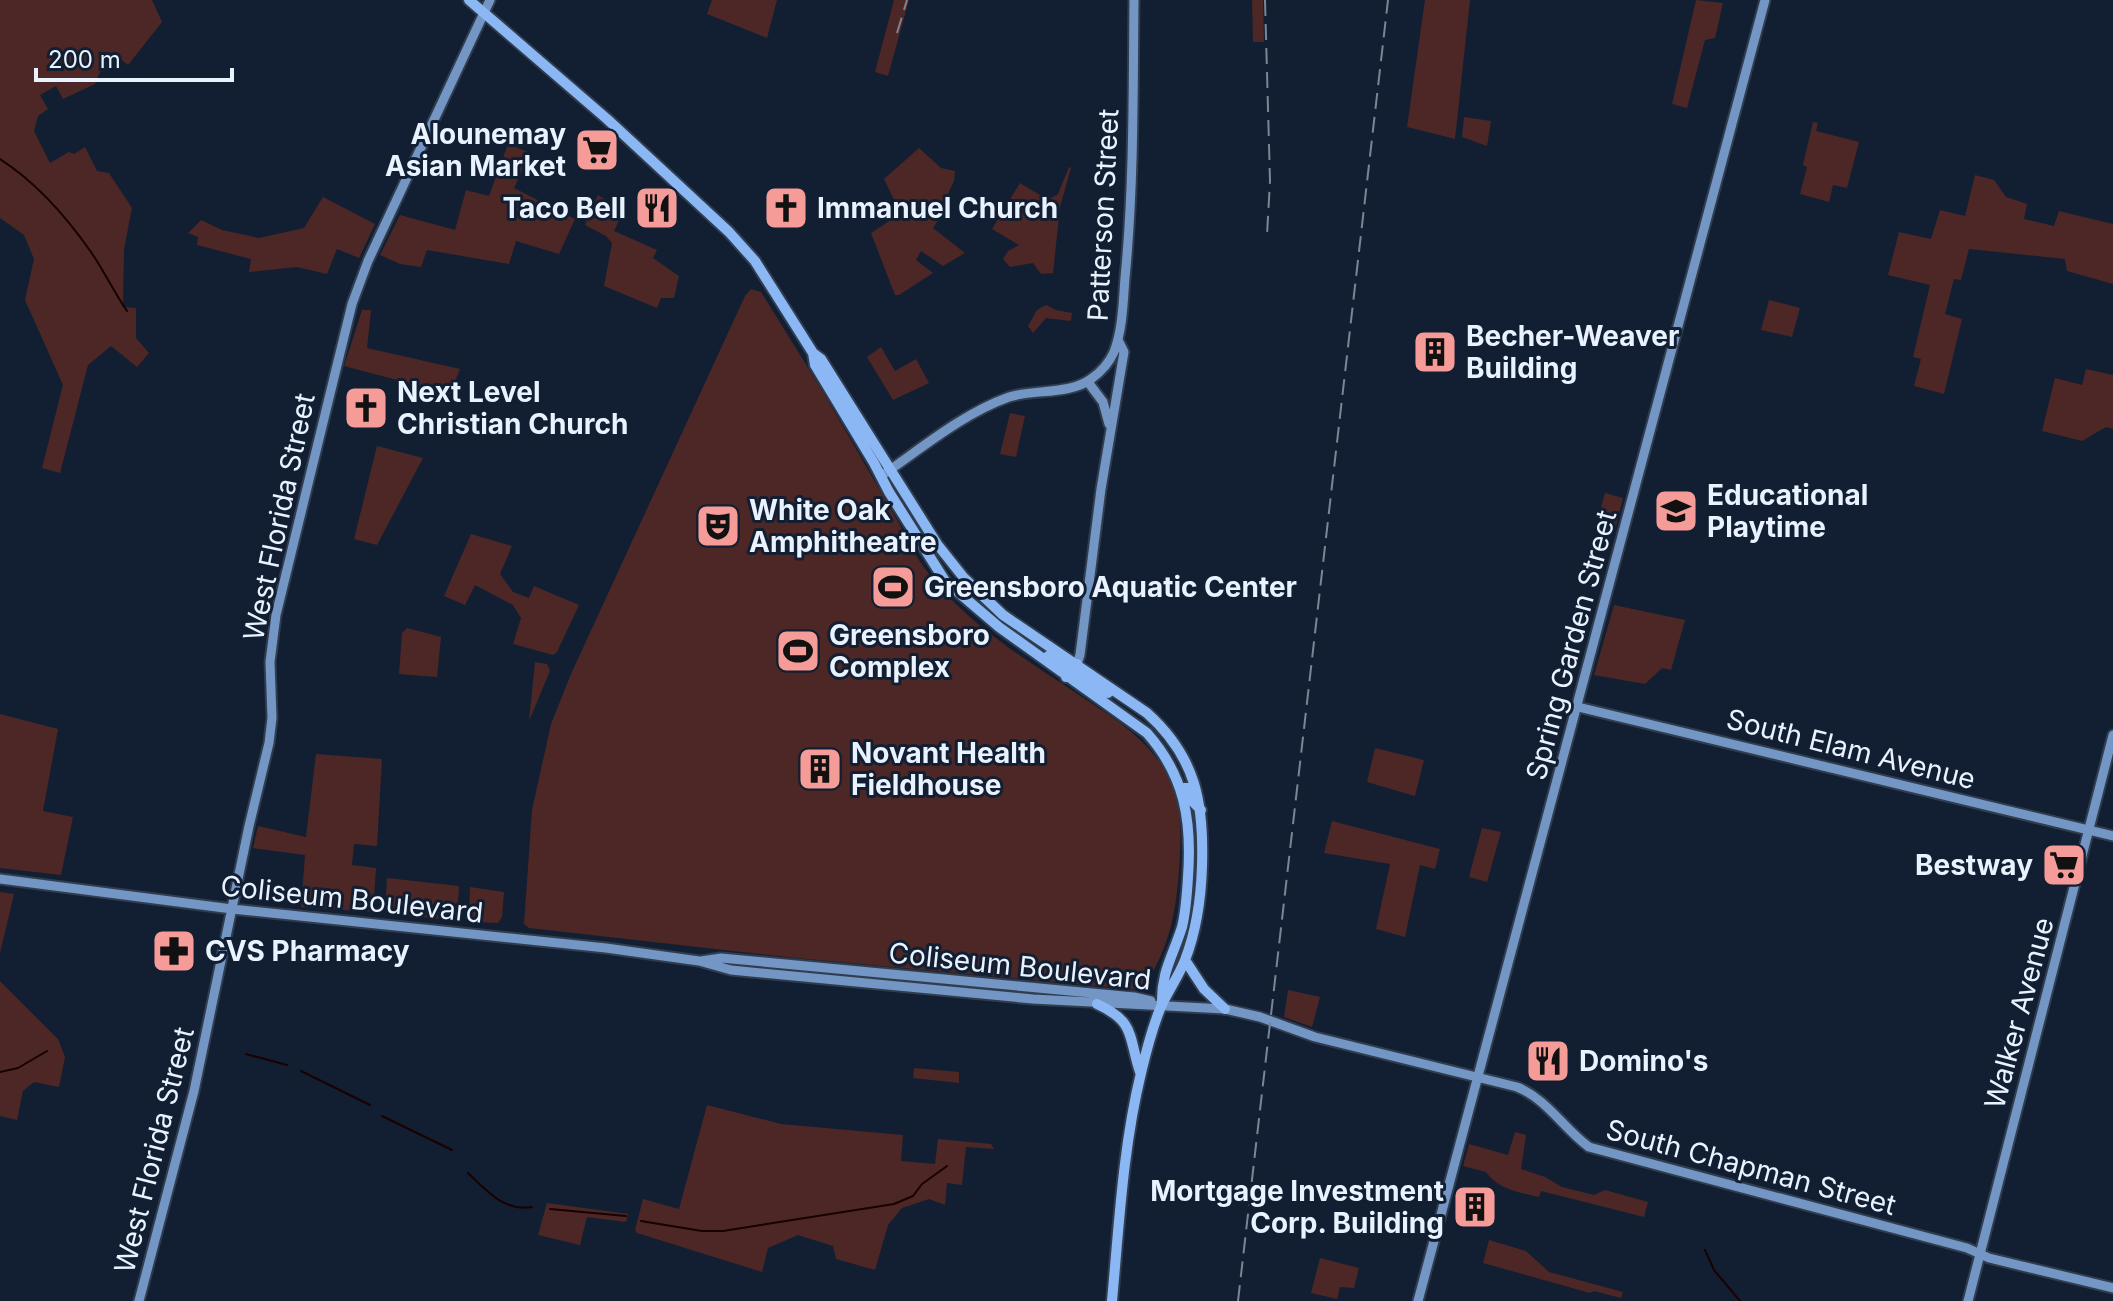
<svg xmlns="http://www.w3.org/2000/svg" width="2113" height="1301" viewBox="0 0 2113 1301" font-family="Inter,sans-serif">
  <rect width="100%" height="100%" fill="#121f32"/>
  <path fill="#4c2726" d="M0 0H152L162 22 128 65 119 58 100 72 95 84 63 99 56 86 40 95 48 109 38 116 34 131 50 163 69 152 74 154 85 147 97 171 109 173 132 208 124 249 123 307 136 308V338L149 353 137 367 111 346 88 365 60 473 42 468 63 385 25 300 34 259 24 235 0 218Z
    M712 0H777L767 38 707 14Z
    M894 0H909L888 76 875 72Z
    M1252 0H1263L1264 42H1253Z
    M1425 0H1470L1455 139 1407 127Z
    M1696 0 1723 3 1715 38 1705 40 1687 108 1672 104Z
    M1464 117 1491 121 1487 146 1462 137Z
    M1813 122 1818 123 1816 131 1859 142 1847 188 1833 185 1829 202 1800 194 1807 167 1803 165Z
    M508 144 530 153 514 188 575 219 559 254 516 241 509 264 427 250 421 267 400 264 380 255 400 215 455 230 466 190 489 196Z
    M919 148 941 168 955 171 954 181 946 198 950 203 933 228 965 253 943 266 921 251 916 260 933 273 899 295H895L871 233 891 220 897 206 884 179Z
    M1069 167 1071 168 1060 207 1053 273 1041 274 1033 263 1010 267 1003 259 1008 251 1019 245 992 229 1020 183 1048 200 1058 194Z
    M1975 175 1994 180 2006 197 2027 204 2024 219 2054 226 2059 211 2113 224V284L2067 271 2065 259 1969 249 1961 280 1954 279 1945 314 1962 319 1944 394 1914 386 1921 359 1913 357 1930 285 1888 275 1899 232 1931 239 1940 210 1965 216Z
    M598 195 623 211 614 231 657 250 653 258 679 276 674 298H661L657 308 604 286 612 243 606 236 585 225Z
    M323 197 375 224 359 258 337 249 327 274 297 267 249 272 251 259 197 245 198 237 188 233 201 220 222 230 259 238 304 228Z
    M751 289 761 292 823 392 900 525C932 601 1006 647 1073 691 1110 716 1150 738 1170 780 1183 809 1181 840 1179 870 1176 914 1168 955 1140 990L796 958 529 928 524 924 532 810 551 724 571 674 745 296Z
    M1769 300 1800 308 1792 337 1761 330Z
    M1046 305 1056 310 1072 313 1071 321 1046 318 1033 333 1028 326 1037 310Z
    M362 310H371L367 348 460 369 450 394 344 366Z
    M881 347 895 371 916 359 929 383 893 400 867 357Z
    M2086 369 2113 375V429L2106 427 2082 441 2042 431 2055 378 2082 385Z
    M1010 413 1025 416 1016 457 1000 454Z
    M377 446 423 458 377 545 354 539Z
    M1605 493 1623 498 1616 526 1597 521Z
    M471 534 512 546 500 574 513 592 529 598 534 586 579 605 557 652 553 655 513 644 521 618 513 605 475 585 465 605 444 596Z
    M1614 605 1685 620 1671 670 1662 668 1645 684 1594 675Z
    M407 628 441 637 437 677 399 674 402 633Z
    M535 662 547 664 550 671 529 721Z
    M0 714 58 729 43 811 73 817 61 875 0 868Z
    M1375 748 1424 760 1415 796 1367 782Z
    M316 754 382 759 377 846 354 844 352 865 376 868 373 912 301 907 305 855 253 848 258 826 306 837Z
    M1332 821 1440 849 1435 869 1420 865 1405 937 1376 929 1390 864 1324 853Z
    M1482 828 1501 832 1487 882 1469 877Z
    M387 878 459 886 457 917 452 920 389 914 385 911Z
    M470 887 504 892 502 917 498 923 473 922 469 919Z
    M0 892 14 894 0 953Z
    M0 981 58 1039 65 1057 59 1087 34 1082 23 1091 17 1120 0 1116Z
    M1288 990 1320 997 1312 1027 1284 1017Z
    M914 1068 959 1072V1083L913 1078Z
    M707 1105 781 1124 903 1135 901 1161 935 1164 938 1139 991 1144 994 1149 966 1147 962 1185 947 1183 945 1205 929 1199 902 1208 888 1225 875 1270 836 1259 833 1246 798 1235 768 1248 762 1272 637 1233 635 1230 643 1199 679 1209Z
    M1515 1132 1526 1135 1521 1169 1545 1177 1562 1187 1594 1195 1605 1190 1648 1202 1644 1217 1541 1191 1539 1197C1518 1192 1499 1190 1486 1172L1463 1166 1469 1144 1508 1155Z
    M547 1203 628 1214 626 1222 587 1217 580 1245 538 1235Z
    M1489 1240 1526 1251 1549 1272 1623 1292 1621 1298 1594 1291 1590 1293 1483 1263Z
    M1320 1258 1359 1268 1354 1288 1340 1287 1337 1299 1311 1293Z"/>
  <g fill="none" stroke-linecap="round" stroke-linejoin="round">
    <path stroke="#190001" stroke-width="2" d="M0 159C37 183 66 216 91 252 104 271 114 292 127 311
      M246 1054 287 1065
      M301 1071 370 1105
      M0 1072 18 1068 47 1051
      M382 1116 452 1150
      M468 1173C486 1190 504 1212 532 1207
      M550 1209 626 1216
      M641 1221 702 1231H723L894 1204 913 1196 922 1184 947 1166
      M1705 1250 1714 1270 1740 1301"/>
    <g stroke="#303d4f" stroke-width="13">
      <path id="secondary" d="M1088 382 1103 402 1109 424
        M884 474C923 447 964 413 1009 397 1034 389 1069 395 1091 379 1101 372 1109 363 1114 352 1124 326 1123 294 1126 267 1134 178 1133 89 1134 0
        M1077 664 1080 655 1101 489 1124 352 1118 340
        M1578 707 2113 836
        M0 879 232 909 606 948 699 961 731 970 1033 999 1225 1009 1260 1017 1315 1037 1517 1087C1547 1099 1564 1129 1589 1147L1967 1248 1989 1258 2113 1288
        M701 961 721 958 1134 997 1151 1001
        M139 1301 194 1091 249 826 269 743 272 718 270 662 276 615 352 304 368 261 490 0
        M1418 1301 1765 0
        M1968 1301 2113 735"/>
    </g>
    <g stroke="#303d4f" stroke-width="14">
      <path id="primary" d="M469 0 607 119 729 232 755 261 813 353 821 359 937 544 964 578 1003 615 1147 713C1196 757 1204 803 1202 866 1201 899 1197 929 1185 960 1178 978 1167 992 1160 1009 1152 1029 1146 1052 1141 1073 1123 1147 1119 1225 1112 1301
        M813 353 815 365 874 463 889 492 945 581 999 627 1147 733C1185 776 1192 821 1188 877 1187 894 1186 911 1182 927 1173 956 1161 972 1162 1004
        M1048 656 1068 668 1073 669 1077 664
        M1066 677 1080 676 1108 693
        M1182 788H1189L1193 802 1201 810
        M1185 960 1204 989 1225 1009
        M1097 1004C1136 1022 1128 1036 1140 1072"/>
    </g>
    <use href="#secondary" stroke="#7496c5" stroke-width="9"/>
    <use href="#primary" stroke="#8bb7f5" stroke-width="10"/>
    <path stroke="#7a8595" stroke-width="2" stroke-dasharray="16 8" stroke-linecap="butt" d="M1265 0 1270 181 1267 235
      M897 33 907 0
      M1238 1301 1388 0"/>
  </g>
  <defs>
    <g id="supermarket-square" transform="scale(2.3)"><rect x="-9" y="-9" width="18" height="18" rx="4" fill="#f59b98" stroke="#121f32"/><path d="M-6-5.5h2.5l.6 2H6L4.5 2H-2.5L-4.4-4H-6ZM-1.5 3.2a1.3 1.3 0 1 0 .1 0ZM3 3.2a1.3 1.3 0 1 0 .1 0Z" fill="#111"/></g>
    <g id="restaurant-square" transform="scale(2.3)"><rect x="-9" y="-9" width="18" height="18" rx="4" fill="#f59b98" stroke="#121f32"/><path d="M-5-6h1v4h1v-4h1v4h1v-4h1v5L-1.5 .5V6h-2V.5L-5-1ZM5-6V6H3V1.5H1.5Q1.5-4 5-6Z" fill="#111"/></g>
    <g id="church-square" transform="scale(2.3)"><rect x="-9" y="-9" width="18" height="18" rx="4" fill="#f59b98" stroke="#121f32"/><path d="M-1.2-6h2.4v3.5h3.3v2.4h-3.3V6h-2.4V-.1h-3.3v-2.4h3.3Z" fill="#111"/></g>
    <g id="building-square" transform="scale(2.3)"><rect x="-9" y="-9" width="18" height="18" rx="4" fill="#f59b98" stroke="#121f32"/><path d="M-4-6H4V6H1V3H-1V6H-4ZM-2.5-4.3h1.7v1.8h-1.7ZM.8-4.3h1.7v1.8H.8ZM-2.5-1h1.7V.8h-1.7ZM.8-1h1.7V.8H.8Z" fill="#111"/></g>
    <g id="school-square" transform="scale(2.3)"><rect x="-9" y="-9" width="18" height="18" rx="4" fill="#f59b98" stroke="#121f32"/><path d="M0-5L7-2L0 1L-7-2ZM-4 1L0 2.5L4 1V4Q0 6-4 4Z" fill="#111"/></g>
    <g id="theatre-square" transform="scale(2.3)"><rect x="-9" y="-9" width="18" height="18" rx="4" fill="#f59b98" stroke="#121f32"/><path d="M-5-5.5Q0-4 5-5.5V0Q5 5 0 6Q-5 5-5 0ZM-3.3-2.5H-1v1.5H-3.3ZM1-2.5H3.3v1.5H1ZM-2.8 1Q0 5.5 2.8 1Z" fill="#111"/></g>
    <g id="stadium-square" transform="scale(2.3)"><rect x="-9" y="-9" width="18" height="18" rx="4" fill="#f59b98" stroke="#121f32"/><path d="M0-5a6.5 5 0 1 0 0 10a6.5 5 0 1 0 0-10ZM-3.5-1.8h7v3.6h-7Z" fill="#111"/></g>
    <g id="pharmacy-square" transform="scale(2.3)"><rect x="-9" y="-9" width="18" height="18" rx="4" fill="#f59b98" stroke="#121f32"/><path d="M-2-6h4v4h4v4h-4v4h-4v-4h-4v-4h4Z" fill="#111"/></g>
  </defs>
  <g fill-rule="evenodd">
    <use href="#supermarket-square" x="597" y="150"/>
    <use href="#restaurant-square" x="657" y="208"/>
    <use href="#church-square" x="786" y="208"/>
    <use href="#building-square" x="1435" y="352"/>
    <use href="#church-square" x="366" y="408"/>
    <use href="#school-square" x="1676" y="511"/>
    <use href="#theatre-square" x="718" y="526"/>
    <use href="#stadium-square" x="893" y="587"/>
    <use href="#stadium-square" x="798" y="651"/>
    <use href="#building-square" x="820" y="769"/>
    <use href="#supermarket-square" x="2064" y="865"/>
    <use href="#pharmacy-square" x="174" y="951"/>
    <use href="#restaurant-square" x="1548" y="1061"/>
    <use href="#building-square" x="1475" y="1207"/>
  </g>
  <g text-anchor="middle" stroke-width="6" stroke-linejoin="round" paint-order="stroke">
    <g font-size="28" font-weight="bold" fill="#e9f2ff" stroke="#121f32" text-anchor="start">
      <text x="566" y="144" text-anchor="end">Alounemay<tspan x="566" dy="32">Asian Market</tspan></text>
      <text x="626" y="218" text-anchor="end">Taco Bell</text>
      <text x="817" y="218">Immanuel Church</text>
      <text x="1466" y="346">Becher-Weaver<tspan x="1466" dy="32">Building</tspan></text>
      <text x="397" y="402">Next Level<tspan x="397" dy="32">Christian Church</tspan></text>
      <text x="1707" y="505">Educational<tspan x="1707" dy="32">Playtime</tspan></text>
      <text x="749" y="520">White Oak<tspan x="749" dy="32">Amphitheatre</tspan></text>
      <text x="924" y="597">Greensboro Aquatic Center</text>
      <text x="829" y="645">Greensboro<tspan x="829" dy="32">Complex</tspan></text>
      <text x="851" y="763">Novant Health<tspan x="851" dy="32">Fieldhouse</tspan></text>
      <text x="2033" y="875" text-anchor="end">Bestway</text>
      <text x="205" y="961">CVS Pharmacy</text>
      <text x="1579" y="1071">Domino's</text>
      <text x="1444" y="1201" text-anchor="end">Mortgage Investment<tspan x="1444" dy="32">Corp. Building</tspan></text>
    </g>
    <g font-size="28" fill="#e9f2ff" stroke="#121f32">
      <text transform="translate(1103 215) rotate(-87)" y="10">Patterson Street</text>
      <text transform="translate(279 517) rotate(-78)" y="10">West Florida Street</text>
      <text transform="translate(1571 645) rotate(-75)" y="10">Spring Garden Street</text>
      <text transform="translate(1851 749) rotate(14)" y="10">South Elam Avenue</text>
      <text transform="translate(352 899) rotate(6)" y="10">Coliseum Boulevard</text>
      <text transform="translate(1020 966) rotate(6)" y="10">Coliseum Boulevard</text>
      <text transform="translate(2019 1013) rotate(-75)" y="10">Walker Avenue</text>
      <text transform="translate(154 1150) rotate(-76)" y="10">West Florida Street</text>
      <text transform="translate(1751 1167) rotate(15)" y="10">South Chapman Street</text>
    </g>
  </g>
  <path d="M36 68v12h196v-12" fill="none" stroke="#e9f2ff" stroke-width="4"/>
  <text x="48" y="68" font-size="24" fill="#e9f2ff" stroke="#121f32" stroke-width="6" paint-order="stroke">200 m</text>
</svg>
